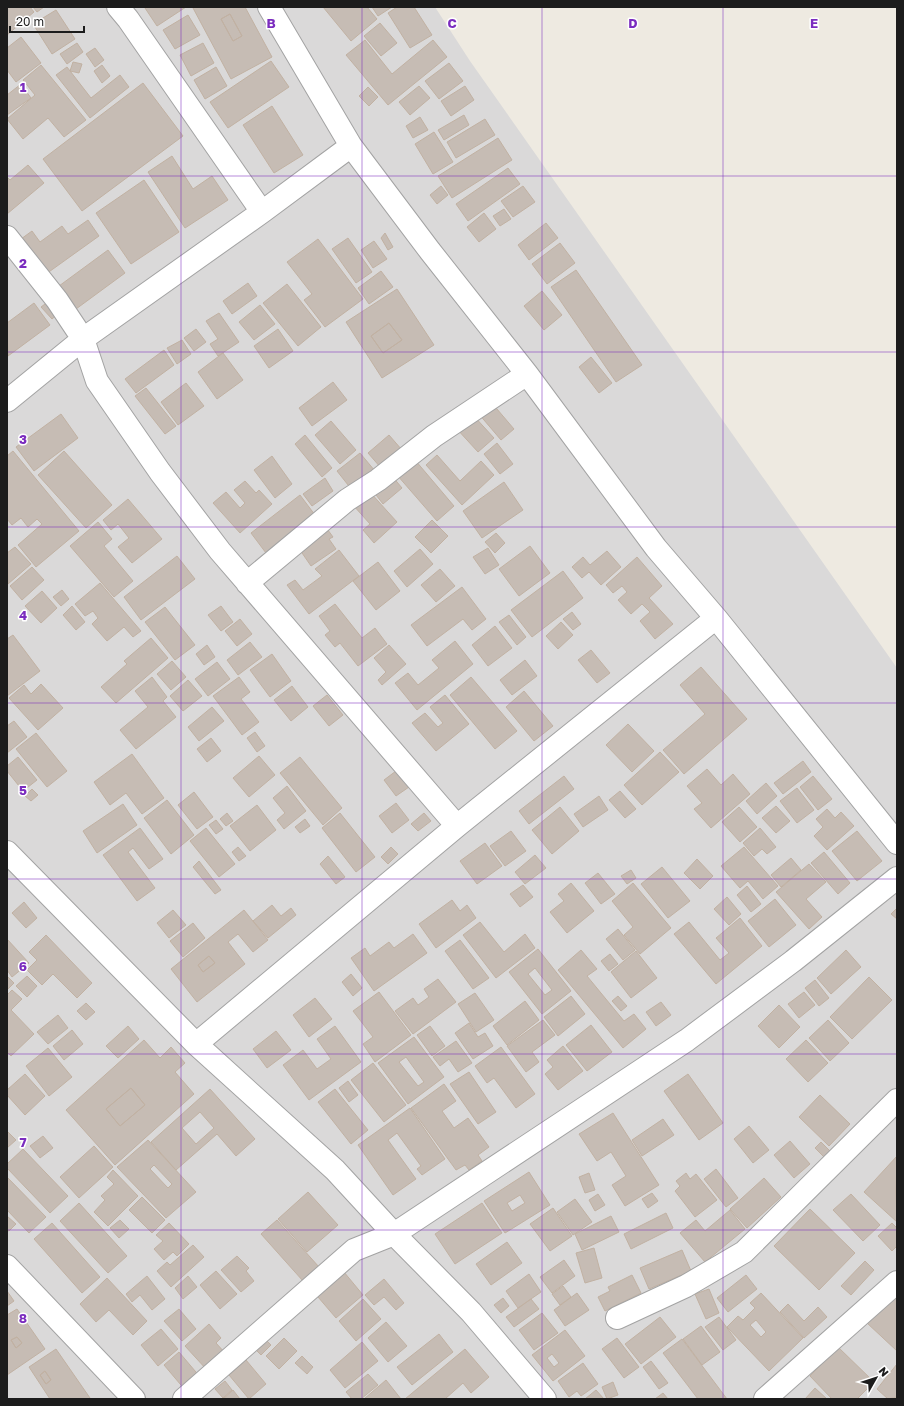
<svg xmlns="http://www.w3.org/2000/svg" width="904" height="1406" viewBox="0 0 904 1406" font-family="'Golos Text',sans-serif">
  <rect width="100%" height="100%" fill="#eeeae1"/>
  <path fill="#dad9d9" d="M7 7H435L470 61 897 668V1399H7Z"/>
  <path fill="#c6bcb4" stroke="#c1b1a2" fill-rule="evenodd" d="M7 7H30L34 12 7 35Z
    M33 7H44L37 12Z
    M147 7H186L157 26 145 8Z
    M195 7H245L272 57 231 79 193 8ZM230 14 242 36 233 41 221 19Z
    M323 7H367L377 19 351 41Z
    M372 7H392L378 16Z
    M397 7H414L432 35 410 48 388 13Z
    M56 10 75 39 52 54 33 24Z
    M230 14 242 36 233 41 221 19Z
    M188 15 200 35 175 49 163 30Z
    M380 23 397 43 381 56 364 36Z
    M21 37 41 63 16 82 7 70V48Z
    M365 40 392 74 433 40 447 57 388 105 346 55Z
    M77 43 83 52 67 64 60 54Z
    M203 43 214 63 191 76 180 55Z
    M95 48 104 60 95 67 86 54Z
    M271 61 289 87 228 128 210 102Z
    M73 62 82 64 79 73 70 71Z
    M449 63 463 81 439 99 425 81Z
    M41 65 86 120 64 137 48 118 23 139 7 119 35 95 23 80Z
    M102 65 110 76 102 83 94 71Z
    M67 67 91 98 120 75 129 87 90 118 56 75Z
    M216 67 227 86 205 99 194 80Z
    M143 83 183 136 82 211 43 159Z
    M21 84 31 98 7 115V95Z
    M419 86 430 98 410 115 399 102Z
    M465 86 474 100 451 116 441 101Z
    M368 87 378 97 369 106 359 96Z
    M272 106 303 155 274 173 243 125Z
    M464 115 469 125 444 140 438 130Z
    M420 117 428 130 413 138 406 126Z
    M485 119 495 135 456 158 447 142Z
    M434 132 453 162 433 174 415 144Z
    M498 138 512 160 452 198 438 176Z
    M172 156 193 189 212 176 228 200 185 228 148 172Z
    M28 165 44 183 7 214V177L10 180Z
    M508 168 520 184 468 221 456 204Z
    M144 180 179 232 131 264 96 213Z
    M441 186 448 195 437 204 430 195Z
    M523 186 535 202 513 217 501 201Z
    M504 209 511 219 500 226 493 216Z
    M484 213 496 229 479 242 467 227Z
    M88 220 99 236 46 274 21 239 32 231 40 242 62 226 68 234Z
    M546 223 558 238 529 260 518 245Z
    M385 233 393 247 388 250 381 238Z
    M348 238 372 272 356 283 332 249Z
    M318 239 363 299 325 327 304 300 312 294 287 262Z
    M374 241 387 259 373 268 361 250Z
    M560 243 575 263 547 284 532 264Z
    M108 250 125 273 76 309 59 286Z
    M576 270 642 365 616 382 551 287Z
    M381 271 393 287 369 304 358 288Z
    M248 283 257 296 232 314 223 301Z
    M287 284 321 327 298 346 263 303Z
    M397 289 434 345 382 378 346 322ZM389 323 402 340 383 353 371 336Z
    M542 291 562 315 544 330 524 306Z
    M49 301 59 313 52 319 41 307Z
    M34 303 50 325 8 356 7 323Z
    M260 305 275 324 254 340 239 322Z
    M219 313 239 342 218 356 210 344 218 339 206 321Z
    M389 323 402 340 383 353 371 336Z
    M196 329 206 342 194 351 184 338Z
    M278 329 293 351 269 368 254 346Z
    M182 340 191 354 177 364 167 348Z
    M164 350 174 365 136 393 125 379Z
    M223 353 243 380 217 399 198 372Z
    M591 357 612 383 599 393 579 367Z
    M333 382 347 400 312 426 299 408Z
    M186 383 204 406 178 425 161 402Z
    M146 388 176 426 165 434 135 396Z
    M491 402 514 429 501 440 478 413Z
    M61 414 78 438 34 471 16 447Z
    M472 414 494 438 478 452 456 428Z
    M331 421 356 450 340 464 315 435Z
    M305 435 332 468 322 477 295 444Z
    M389 435 402 450 381 468 368 453Z
    M497 443 513 464 500 474 484 454Z
    M13 451 79 531 36 567 18 545 42 524 37 519 28 527 21 518 12 525 7 519V456Z
    M64 451 112 505 86 528 38 475Z
    M360 453 375 471 352 490 337 471Z
    M437 455 460 481 481 461 494 475 462 505 426 465Z
    M272 456 292 484 275 498 254 470Z
    M415 460 454 506 437 521 397 475Z
    M392 476 402 488 383 504 373 491Z
    M325 478 333 491 312 506 303 494Z
    M245 481 256 493 259 490 272 504 240 533 213 503 226 492 240 508 245 503 234 490Z
    M504 482 523 510 482 538 463 511Z
    M369 491 397 522 374 543 363 530 370 524 353 505Z
    M300 495 315 515 266 553 251 533Z
    M128 499 162 539 132 563 118 547 129 538 118 524 111 530 103 520Z
    M432 520 448 536 431 553 415 537Z
    M98 522 112 539 104 546 133 581 114 597 70 546Z
    M325 526 333 537 329 539 336 549 311 566 300 550Z
    M496 533 505 543 495 553 485 542Z
    M530 546 550 573 519 596 499 569Z
    M15 547 31 564 8 584 7 553Z
    M488 548 499 565 485 574 473 557Z
    M420 549 433 564 407 587 394 571Z
    M339 550 359 576 309 614 287 585 295 580 303 590 322 576 315 569Z
    M607 551 621 567 601 585 589 572 582 578 572 567 583 557 590 565Z
    M177 556 195 579 141 620 124 597Z
    M637 557 662 586 649 598 673 624 655 639 640 621 650 612 642 604 631 614 618 600 627 592 622 586 613 593 606 585Z
    M378 562 400 591 376 610 353 581Z
    M32 567 44 580 22 600 10 586Z
    M440 569 455 586 436 602 421 585Z
    M563 571 583 598 532 637 511 610Z
    M100 583 141 631 133 637 124 627 107 641 92 624 98 618 93 611 85 616 75 604Z
    M462 587 486 619 472 630 463 619 427 646 411 625Z
    M62 590 69 599 61 606 53 597Z
    M42 591 57 608 41 623 25 606Z
    M335 604 362 638 375 628 387 644 358 666 340 643 335 647 325 635 330 631 319 616Z
    M72 606 85 622 76 630 63 615Z
    M221 606 233 622 221 631 208 615Z
    M165 607 195 645 175 660 145 622Z
    M572 612 581 624 573 630 563 619Z
    M509 615 526 637 517 645 499 622Z
    M240 619 252 634 237 646 225 631Z
    M561 622 573 635 558 649 546 636Z
    M495 626 512 648 488 666 472 645Z
    M13 635 40 671 7 696V639Z
    M151 638 168 658 116 703 101 687 127 664 124 661Z
    M455 641 473 664 417 710 395 683 408 673 418 685 439 668 432 660Z
    M250 642 262 657 238 675 227 660Z
    M207 645 215 657 204 665 196 654Z
    M389 645 406 664 382 685 378 680 386 672 374 658Z
    M591 650 610 673 597 683 578 660Z
    M272 654 291 681 270 697 250 670Z
    M525 660 537 676 512 695 500 680Z
    M172 661 186 677 171 690 157 674Z
    M217 662 230 679 208 696 195 679Z
    M701 667 747 719 684 774 663 750 705 714 680 685Z
    M152 677 167 697 163 701 176 717 136 749 120 730 148 707 135 691Z
    M239 677 250 692 241 699 259 722 242 735 213 696Z
    M471 677 517 731 495 749 450 695Z
    M188 680 202 696 183 711 170 696Z
    M41 684 63 708 38 730 9 698 24 685 31 694Z
    M292 686 308 707 291 721 274 700Z
    M524 691 553 726 534 741 506 707Z
    M327 695 343 715 329 726 313 706Z
    M445 695 469 724 436 751 412 723 425 713 438 727 443 723 430 707Z
    M212 707 224 721 199 741 188 727Z
    M14 721 27 737 7 753V726Z
    M628 724 654 751 632 772 606 745Z
    M255 732 265 746 257 752 247 738Z
    M36 733 67 771 47 787 16 749Z
    M211 738 221 751 207 762 197 749Z
    M660 752 679 772 642 805 624 785Z
    M132 754 164 798 142 814 126 793 110 805 94 782Z
    M259 756 275 775 249 797 233 778Z
    M18 757 37 780 23 791 7 771V766Z
    M300 757 342 808 323 825 280 773Z
    M803 761 811 772 783 794 774 783Z
    M707 769 721 785 733 774 750 794 711 828 694 809 702 803 687 786Z
    M396 771 409 787 396 796 384 780Z
    M564 776 574 789 529 824 519 811Z
    M813 776 832 799 818 810 800 787Z
    M766 783 777 796 757 814 746 801Z
    M287 786 306 811 284 829 277 820 285 813 273 798Z
    M797 788 814 810 797 823 780 801Z
    M32 789 38 795 31 801 25 796Z
    M620 791 636 809 625 818 609 800Z
    M194 792 213 817 197 829 178 805Z
    M599 796 608 810 583 827 574 814Z
    M167 800 194 835 171 854 144 818Z
    M396 803 409 820 392 833 379 816Z
    M123 804 137 825 97 853 83 831Z
    M257 805 276 830 250 851 230 826Z
    M776 806 790 821 776 833 762 818Z
    M560 807 579 831 552 854 532 830Z
    M739 807 757 827 740 842 722 822Z
    M827 809 835 818 841 812 854 826 827 850 814 836 823 827 816 819Z
    M227 813 233 821 226 826 220 819Z
    M340 813 375 857 356 872 322 828Z
    M424 813 431 821 418 831 411 824Z
    M305 819 310 826 300 833 295 827Z
    M216 820 223 829 216 834 209 825Z
    M140 828 163 859 149 869 133 848 128 852 155 888 137 901 103 855Z
    M206 828 235 864 219 877 190 841Z
    M760 828 776 847 767 854 762 849 754 856 743 843Z
    M511 831 526 851 505 866 490 846Z
    M857 831 882 861 857 881 832 851Z
    M485 843 502 866 477 884 460 861Z
    M238 847 246 856 239 861 232 852Z
    M391 847 398 854 388 864 381 857Z
    M744 847 778 886 763 899 748 881 740 888 721 866Z
    M824 852 850 883 838 894 811 863Z
    M535 855 546 868 525 884 515 872Z
    M328 856 345 877 336 884 320 864Z
    M791 858 801 870 781 887 771 875Z
    M697 859 713 876 700 889 684 873Z
    M199 861 221 890 215 894 193 867Z
    M809 864 826 882 806 899 822 917 809 929 776 892Z
    M662 867 690 901 668 918 641 884Z
    M631 870 636 878 627 884 621 876Z
    M598 873 615 894 601 904 585 883Z
    M571 883 594 911 567 933 550 912 564 901 558 894Z
    M633 883 671 928 640 954 624 935 633 927 612 901Z
    M523 885 533 897 520 907 510 894Z
    M747 886 761 904 751 912 737 895Z
    M727 897 741 914 729 925 714 909Z
    M775 899 796 925 769 947 748 921Z
    M452 900 460 911 467 905 476 918 436 948 419 924Z
    M24 902 37 918 26 928 12 913Z
    M272 905 281 916 291 908 296 915 268 938 253 921Z
    M897 908V919L891 914Z
    M173 910 186 925 169 938 157 923Z
    M244 910 268 940 253 952 238 934 228 942 245 964 197 1002 171 969ZM209 956 215 963 203 972 198 965Z
    M740 918 762 946 716 984 674 934 689 922 720 960 729 953 716 938Z
    M480 922 504 952 525 934 535 948 496 978 463 935Z
    M193 923 205 938 183 957 170 941Z
    M618 929 635 950 623 960 606 939Z
    M413 934 427 953 374 991 351 958 365 948 370 956 389 942 394 948Z
    M46 935 92 983 77 998 53 974 42 985 27 970 37 960 29 952Z
    M7 939 29 963 12 977 7 970Z
    M460 940 489 978 473 989 445 951Z
    M538 949 571 991 542 1014 509 972ZM535 968 552 990 545 995 528 974Z
    M581 950 597 969 587 976 624 1021 634 1014 646 1029 623 1048 558 970Z
    M846 950 861 967 831 994 817 978Z
    M636 951 657 978 631 998 611 972Z
    M610 954 618 964 609 971 601 961Z
    M209 956 215 963 203 972 198 965Z
    M351 974 362 988 353 996 342 982Z
    M7 976 14 983 7 990Z
    M27 976 37 986 27 997 16 986Z
    M869 977 892 1000 852 1039 830 1017Z
    M438 979 456 1002 413 1034 395 1011 413 998 418 1005 429 997 424 989Z
    M815 980 829 998 819 1006 805 988Z
    M12 990 22 999 11 1010 34 1034 11 1056 7 1052V995Z
    M379 992 411 1035 375 1062 363 1044 373 1037 353 1011Z
    M804 992 815 1005 799 1018 788 1004Z
    M475 993 494 1020 476 1032 458 1004Z
    M571 996 585 1014 558 1036 544 1017Z
    M618 996 627 1006 621 1011 612 1001Z
    M315 998 332 1019 309 1037 293 1015Z
    M525 1001 539 1020 507 1045 493 1026Z
    M661 1002 671 1015 656 1026 646 1012Z
    M86 1003 95 1012 86 1020 77 1011Z
    M779 1005 800 1027 779 1048 758 1026Z
    M58 1015 68 1028 48 1044 37 1032Z
    M543 1020 555 1035 532 1052 539 1062 526 1072 507 1046Z
    M828 1020 849 1043 830 1061 809 1038Z
    M469 1023 478 1037 485 1033 493 1046 473 1059 455 1033Z
    M591 1025 612 1052 587 1071 566 1045Z
    M128 1026 139 1039 118 1058 106 1046Z
    M335 1026 361 1062 309 1100 283 1065 303 1050 317 1069 331 1059 317 1039Z
    M430 1026 445 1046 432 1056 417 1035Z
    M72 1030 83 1044 64 1060 53 1046Z
    M276 1031 291 1050 267 1068 253 1049Z
    M414 1037 444 1077 408 1104 378 1063ZM406 1057 424 1082 418 1086 399 1062Z
    M144 1040 160 1058 171 1047 185 1063 175 1072 194 1094 115 1165 66 1110ZM131 1088 145 1105 120 1126 106 1109Z
    M806 1040 828 1063 808 1082 786 1059Z
    M456 1041 472 1063 458 1072 449 1059 440 1066 433 1057Z
    M563 1046 583 1071 558 1090 545 1074 553 1067 547 1060Z
    M501 1047 535 1094 516 1108 494 1078 487 1083 475 1066Z
    M48 1048 72 1077 49 1096 26 1066Z
    M373 1063 406 1105 384 1122 351 1080Z
    M469 1072 496 1112 478 1124 450 1084Z
    M25 1074 45 1096 25 1115 7 1095V1090Z
    M688 1074 723 1123 699 1140 664 1091Z
    M348 1081 358 1095 349 1102 339 1088Z
    M444 1084 456 1101 442 1111 454 1128 468 1118 489 1147 478 1155 482 1161 469 1170 465 1165 456 1170 411 1108Z
    M131 1088 145 1105 120 1126 106 1109Z
    M210 1089 255 1139 236 1156 217 1134 176 1170 151 1142ZM200 1112 214 1128 196 1144 182 1128Z
    M335 1089 368 1130 351 1144 318 1102Z
    M820 1095 850 1124 829 1146 799 1117Z
    M410 1108 445 1159 422 1175 417 1169 421 1166 397 1133 388 1140 416 1179 393 1195 358 1145Z
    M613 1113 659 1185 625 1206 612 1185 626 1176 611 1152 597 1161 579 1134Z
    M663 1119 674 1135 642 1156 632 1140Z
    M749 1126 769 1150 753 1163 734 1139Z
    M7 1131 16 1140 7 1148Z
    M43 1136 53 1148 40 1158 30 1146Z
    M148 1140 196 1192 166 1218 117 1167ZM154 1165 172 1184 168 1188 150 1169Z
    M790 1141 810 1164 794 1178 774 1155Z
    M821 1142 830 1151 824 1157 815 1148Z
    M94 1146 113 1167 79 1198 60 1177Z
    M23 1149 68 1196 50 1213 7 1168V1164Z
    M897 1156 896 1192 897 1222 864 1192Z
    M716 1169 738 1198 726 1207 704 1179Z
    M113 1170 138 1196 108 1226 94 1212 105 1200 101 1196 114 1184 107 1177Z
    M529 1172 550 1205 505 1233 484 1201ZM520 1195 525 1203 512 1211 507 1203Z
    M589 1173 595 1190 585 1193 579 1177Z
    M686 1173 690 1179 696 1174 717 1200 695 1217 675 1191 680 1186 676 1181Z
    M7 1177 46 1217 29 1233 7 1210Z
    M764 1178 781 1197 747 1228 730 1209Z
    M308 1192 338 1225 307 1252 278 1219Z
    M652 1193 658 1201 648 1208 642 1199Z
    M598 1194 605 1205 595 1211 589 1200Z
    M851 1194 880 1225 863 1241 833 1210Z
    M142 1197 165 1220 152 1233 129 1210Z
    M575 1199 592 1222 573 1235 557 1212Z
    M79 1203 127 1256 108 1273 60 1221Z
    M482 1203 502 1233 455 1264 435 1234Z
    M553 1208 572 1236 550 1251 530 1224Z
    M810 1209 855 1253 819 1290 774 1246Z
    M730 1210 745 1229 705 1262 680 1233 696 1220 705 1231Z
    M666 1213 673 1228 631 1249 624 1234Z
    M7 1216 16 1224 9 1231 7 1230Z
    M611 1216 619 1232 582 1250 575 1234Z
    M120 1220 129 1229 119 1238 110 1228Z
    M277 1220 319 1267 303 1281 261 1234Z
    M52 1223 100 1277 82 1293 34 1239Z
    M169 1223 189 1244 177 1256 173 1252 164 1260 154 1249 163 1241 156 1235Z
    M892 1223 897 1228V1246L892 1251 878 1236Z
    M507 1242 522 1263 491 1285 476 1264Z
    M193 1245 204 1257 171 1287 157 1271 167 1262 170 1265Z
    M594 1248 602 1278 585 1283 576 1253Z
    M682 1250 691 1271 649 1289 640 1268Z
    M237 1256 249 1268 246 1271 254 1281 241 1292 221 1270Z
    M564 1260 575 1276 552 1293 540 1277Z
    M865 1261 874 1270 851 1295 841 1286Z
    M339 1266 363 1295 336 1318 312 1290Z
    M216 1271 237 1294 220 1309 200 1285Z
    M529 1274 541 1292 518 1308 506 1291Z
    M632 1275 641 1293 605 1311 598 1297 610 1291 608 1287Z
    M746 1275 757 1289 728 1312 717 1298Z
    M147 1276 165 1299 152 1310 140 1295 132 1302 126 1294Z
    M188 1276 197 1287 183 1299 175 1288Z
    M107 1278 147 1321 133 1335 109 1310 96 1322 80 1304Z
    M384 1279 404 1303 396 1310 384 1297 374 1305 365 1295Z
    M563 1286 571 1297 560 1305 552 1294Z
    M709 1289 719 1313 706 1319 695 1294Z
    M7 1291 14 1301 7 1306Z
    M577 1293 589 1310 565 1326 554 1310Z
    M761 1293 803 1338 769 1371 727 1327 738 1316 743 1320 755 1308 750 1303ZM756 1320 766 1332 761 1337 750 1325Z
    M897 1293V1351L867 1323Z
    M503 1298 509 1306 501 1313 494 1305Z
    M363 1299 381 1319 356 1341 339 1321Z
    M531 1299 539 1309 514 1327 506 1317Z
    M788 1304 804 1321 818 1307 827 1317 804 1338 780 1312Z
    M17 1309 45 1349 7 1375V1315ZM17 1337 22 1343 16 1348 11 1340Z
    M179 1309 196 1329 182 1341 164 1321Z
    M542 1313 558 1333 534 1350 519 1330Z
    M660 1317 676 1337 641 1364 625 1344Z
    M719 1317 736 1340 723 1350 705 1327Z
    M386 1322 407 1346 388 1362 368 1338Z
    M209 1324 221 1338 216 1343 226 1354 207 1370 185 1346Z
    M701 1326 720 1352 702 1365 683 1339Z
    M161 1329 178 1349 158 1366 141 1345Z
    M565 1330 585 1356 553 1381 532 1355ZM552 1354 559 1363 554 1367 547 1358Z
    M439 1334 453 1352 412 1385 397 1367Z
    M17 1337 22 1343 16 1348 11 1340Z
    M263 1337 271 1345 261 1355 253 1347Z
    M284 1338 297 1351 279 1369 266 1356Z
    M617 1338 639 1367 624 1378 602 1349Z
    M682 1339 727 1399H698L663 1353Z
    M362 1342 378 1361 345 1388 330 1370Z
    M838 1347 874 1382 857 1399H832L810 1376Z
    M56 1349 90 1398 89 1399H50L29 1367ZM45 1371 51 1380 46 1384 40 1375Z
    M465 1349 489 1377 471 1393 463 1383 445 1399H405Z
    M179 1352 201 1378 186 1391 164 1365Z
    M302 1356 313 1367 307 1374 295 1363Z
    M246 1360 266 1384 249 1399 229 1375Z
    M651 1361 668 1383 659 1389 643 1367Z
    M583 1363 598 1384 581 1396 577 1391 569 1397 558 1381Z
    M897 1364V1397L888 1399 877 1389Z
    M45 1371 51 1380 46 1384 40 1375Z
    M368 1374 378 1385 361 1399H352L346 1392Z
    M386 1380 401 1399H364Z
    M225 1381 232 1390 223 1398 215 1389Z
    M613 1382 618 1395 607 1399 602 1387Z
    M815 1388 827 1399H805Z
    M233 1390 240 1399H223Z
    M596 1390 604 1399H585Z
    M663 1393 668 1399H655Z"/>
  <g fill="none" stroke-linecap="round" stroke-linejoin="round">
    <g stroke="#a3a3a3" stroke-width="24">
      <path id="minor" d="M118 7 128 19 262 212
        M269 7 351 146 430 251 527 374 656 548 716 618 897 843
        M7 237 57 300 83 339 97 381 160 472 220 551 457 826
        M7 401 83 339 262 212 351 146
        M247 583 347 500 378 480 434 436 527 374
        M7 852 196 1044 335 1170 394 1234 471 1312 545 1399
        M196 1044 457 826 716 618
        M7 1266 134 1399
        M617 1318 686 1286 744 1252 897 1100
        M184 1399 354 1250 394 1234 687 1040 793 961 897 878
        M765 1399 897 1282"/>
    </g>
    <use href="#minor" stroke="#fff" stroke-width="22"/>
  </g>
  <path fill="none" stroke="#7b2cbf" stroke-width="1" stroke-opacity="0.55" d="M181 7V1399M362 7V1399M542 7V1399M723 7V1399M7 176H897M7 352H897M7 527H897M7 703H897M7 879H897M7 1054H897M7 1230H897"/>
  <g font-size="13" text-anchor="middle" font-weight="bold" fill="#7b2cbf" stroke="#fff" stroke-width="3" stroke-linejoin="round" paint-order="stroke">
    <text x="271" y="28">B</text>
    <text x="452" y="28">C</text>
    <text x="633" y="28">D</text>
    <text x="814" y="28">E</text>
    <text x="23" y="92">1</text>
    <text x="23" y="268">2</text>
    <text x="23" y="444">3</text>
    <text x="23" y="620">4</text>
    <text x="23" y="795">5</text>
    <text x="23" y="971">6</text>
    <text x="23" y="1147">7</text>
    <text x="23" y="1323">8</text>
  </g>
  <rect width="904" height="1406" fill="none" stroke="#1c1c1c" stroke-width="16"/>
  <g transform="translate(876 1378) rotate(51)" stroke="#ffffff" stroke-width="3" paint-order="stroke">
  <path d="M0-3L7 15L0 10L-7 15Z" fill="#1c1c1c"/>
  <text y="-6" font-size="11" font-weight="bold" text-anchor="middle" fill="#1c1c1c">N</text>
  </g>
  <path d="M10 26v6h74v-6" fill="none" stroke="#1c1c1c" stroke-width="2"/>
  <text x="16" y="26" font-size="12" fill="#1c1c1c" stroke="#ffffff" stroke-width="3" paint-order="stroke">20 m</text>
</svg>
